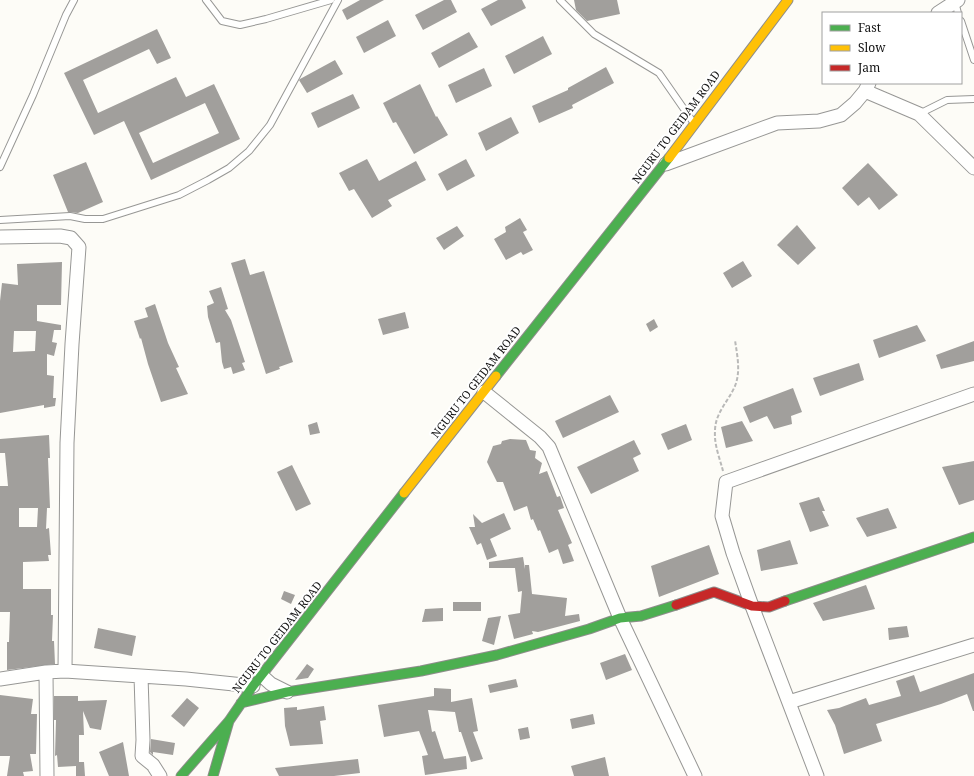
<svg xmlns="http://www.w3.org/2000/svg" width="974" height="776" viewBox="0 0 974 776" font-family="'Noto Serif',serif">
  <rect width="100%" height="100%" fill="#fdfcf7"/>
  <path fill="#a19f9c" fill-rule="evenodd" d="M360 0H384L347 20 342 10Z
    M444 0H451L457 12 423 30 415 15Z
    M498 0H522L526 8 491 26 481 9Z
    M574 0H617L620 14 587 21 576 10Z
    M388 20 396 36 364 53 356 37Z
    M157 29 171 58 157 64 149 49 83 80 98 113 176 77 186 97 214 84 240 139 151 180 124 121 94 135 64 73ZM205 103 219 133 153 163 139 133Z
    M469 32 478 47 439 68 431 53Z
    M543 36 552 54 514 74 505 56Z
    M335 60 343 74 307 93 299 80 300 79Z
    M606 67 614 83 572 105 573 108 539 123 532 106 568 90V88Z
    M484 68 492 86 456 103 448 85Z
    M420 84 436 117 437 116 448 135 414 154 396 122 393 123 383 103Z
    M353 94 360 108 318 128 311 113Z
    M511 117 519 133 486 151 478 133Z
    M367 159 379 181 416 161 426 180 388 200 392 206 372 218 354 189 349 191 339 173Z
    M466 159 475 176 447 191 438 174Z
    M86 162 103 202 78 213 68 212 53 175Z
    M868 163 898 195 879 210 869 197 858 206 842 188Z
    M520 218 527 230 523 232 533 250 523 255 521 252 506 260 494 239 506 232 505 227Z
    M797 225 816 248 798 265 777 245Z
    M457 226 464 236 444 250 436 238Z
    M245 259 250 275 264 271 293 362 279 367 280 369 266 374 231 263Z
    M743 261 752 276 732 288 723 273Z
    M62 262 61 305H37V321L61 325V330H54L52 342 57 343 54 356 47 354V375L54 376 53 398H56L55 406 44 408V405L0 413V301L2 283 18 285 17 264ZM14 331H36L35 351 13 352Z
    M221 287 228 309 225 310 231 320 245 362 242 363 245 370 233 374 231 367 224 369 222 362 220 342 216 343 208 317 207 306 214 303 209 291Z
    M155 304 168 343 179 367 176 368 188 394 161 402 148 364 141 338 140 339 134 321 148 317 145 308Z
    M405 312 409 328 383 335 378 319Z
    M654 319 658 327 650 332 646 324Z
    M917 325 926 341 879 358 873 340Z
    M974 341V361L941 369 936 355Z
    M859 363 864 380 820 396 813 378Z
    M793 388 802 412 791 416 792 424 774 429 767 416 750 423 743 407Z
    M610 395 619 412 563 438 555 421Z
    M742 421 753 441 726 448 721 427Z
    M317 422 320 433 310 435 308 425Z
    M686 424 692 440 668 450 661 434Z
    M49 435 50 458H48L50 508H47L46 529 49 528 51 555H48L49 561 23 562V589H51V615H53L52 641H54L55 664 7 670V642H9L10 612H0V486H8L5 453H0V439ZM19 508H38L37 527H19Z
    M510 439 526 440 530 450 536 451 535 458 542 463 539 474 547 471 557 497 560 496 564 508 558 510 572 543 568 545 574 561 563 564 558 549 549 553 540 530 538 531 533 519 531 520 527 506 514 511 503 482H497L487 462 493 446 501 444 502 441Z
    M634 440 641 454 633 458 639 471 591 494 577 467Z
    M974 461V500L959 505 942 467Z
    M292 465 311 504 296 511 277 472Z
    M819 497 825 511H822L829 526 810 532 799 503Z
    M888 508 897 528 867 537 856 518Z
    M504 513 511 529 490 539 497 556 487 560 481 543 477 545 469 527H475L473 514 482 523Z
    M790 540 798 564 761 571 757 550Z
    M709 545 719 574 659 597 651 566Z
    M523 557 525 569V565H529L532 594 567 598 565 616 579 614 580 621 538 632 532 631 533 634 514 639 508 615 520 613 522 591 518 592 515 568H489V562Z
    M866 585 875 609 823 621 813 603Z
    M284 591 295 595 291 604 281 599Z
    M453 602H481V611H453Z
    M443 608V621L422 622 425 609Z
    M501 616 494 645 482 641 488 618Z
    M907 626 909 637 889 640 888 628Z
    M98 628 136 636 132 656 94 648Z
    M625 654 632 670 606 680 600 663Z
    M307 664 314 669 308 678 295 680Z
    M974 673V711H973L967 694 941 704 876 724 882 741 844 754 835 725 827 710 839 708 866 698 869 705 901 696 896 681 914 675 920 692Z
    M516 679 518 687 490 693 488 685Z
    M434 688 451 689V702L472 698 478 731 473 732 483 759 471 762 461 732H459L455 712 428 710 432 732 435 731 444 759 466 756 467 769 425 775 422 756 428 755 419 731 384 737 378 705 434 696Z
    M0 695 33 699 31 714H37L36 754H30L33 771 23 772 24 776H7L10 756H0Z
    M54 696H78V701L107 700 101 730 90 728 83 711 84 735H79V762H84L85 776H76V766L58 767 57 755 55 756 56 720H54Z
    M187 698 199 708 184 727 171 716Z
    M324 706 326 720 320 721 323 744 290 746 285 726 284 708 297 707V710Z
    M593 714 595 724 572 729 570 719Z
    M528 727 530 738 520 740 518 729Z
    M151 739 175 743 173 755 153 752V755L150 752Z
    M123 742 129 776H109L99 752Z
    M605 757 609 776H574L571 766Z
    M358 759 360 773 334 776H279L275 768Z"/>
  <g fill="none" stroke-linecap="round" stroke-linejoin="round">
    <g stroke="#979795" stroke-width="8">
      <path id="lane" d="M206 0 222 21 240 25 266 19 331 0
        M560 0 594 34 659 73 693 122
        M955 2 958 13
        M961 21 974 60
        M919 114 947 100 974 99
        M0 167 33 95 66 15 74 0
        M0 220 70 216 85 219H103L179 195 208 180 229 168 249 151 270 125 338 0"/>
    </g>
    <g stroke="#979795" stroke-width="15">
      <path id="street" d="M938 13 958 0
        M865 91 919 114 974 168
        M666 164 777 123 819 121 841 115 855 103 865 91 869 83
        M0 237 60 236 71 238 79 247 72 344 67 443 65 671
        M484 392 540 437 549 447 620 618 695 776
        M46 672 47 776
        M261 675 271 684 287 692
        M141 676 143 740 142 756 153 765 160 776
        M0 679 46 672 65 671 186 679 253 686
        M789 702 974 645
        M817 776 752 606 733 553 722 516 726 482 974 394"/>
    </g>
    <g stroke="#8e8d8b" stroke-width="11">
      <path id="fast" d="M496 376 669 158
        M785 601 974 537
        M241 703 287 692 421 671 497 655 589 629 620 618 641 616 676 605
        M181 776 229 721 253 686 404 493
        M213 776 229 721"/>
    </g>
    <g stroke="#8e8d8b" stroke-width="11">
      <path id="slow" d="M669 158 788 0
        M404 493 496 376"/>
    </g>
    <g stroke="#8e8d8b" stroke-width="11">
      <path id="jam" d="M676 605 714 592 752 606 769 607 785 601"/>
    </g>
    <path stroke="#b9b9b8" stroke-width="2" stroke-dasharray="4 2" stroke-linecap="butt" d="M723 471C720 459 714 445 715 431 715 413 728 402 735 386 741 371 737 355 735 340"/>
    <use href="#lane" stroke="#fffffe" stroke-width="6"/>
    <use href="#street" stroke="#fffffe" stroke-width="13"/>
    <use href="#fast" stroke="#4caf50" stroke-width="9"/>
    <use href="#slow" stroke="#ffc107" stroke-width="9"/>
    <use href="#jam" stroke="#c62828" stroke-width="9"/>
  </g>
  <g text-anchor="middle" stroke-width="4" stroke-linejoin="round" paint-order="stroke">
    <g font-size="11" fill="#111" stroke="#fff">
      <text transform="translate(676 127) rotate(-53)" y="4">NGURU TO GEIDAM ROAD</text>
      <text transform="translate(476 382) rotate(-52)" y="4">NGURU TO GEIDAM ROAD</text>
      <text transform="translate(277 637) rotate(-52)" y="4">NGURU TO GEIDAM ROAD</text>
    </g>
  </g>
  <rect x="822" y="12" width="140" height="72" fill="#ffffff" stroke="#a0a0a0"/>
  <rect x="830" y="25" width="20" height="6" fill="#4caf50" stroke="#a0a0a0"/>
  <text x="858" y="32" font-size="12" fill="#111111">Fast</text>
  <rect x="830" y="45" width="20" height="6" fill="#ffc107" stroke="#a0a0a0"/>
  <text x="858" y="52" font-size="12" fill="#111111">Slow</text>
  <rect x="830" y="65" width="20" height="6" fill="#c62828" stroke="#a0a0a0"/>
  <text x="858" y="72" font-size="12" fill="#111111">Jam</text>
</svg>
